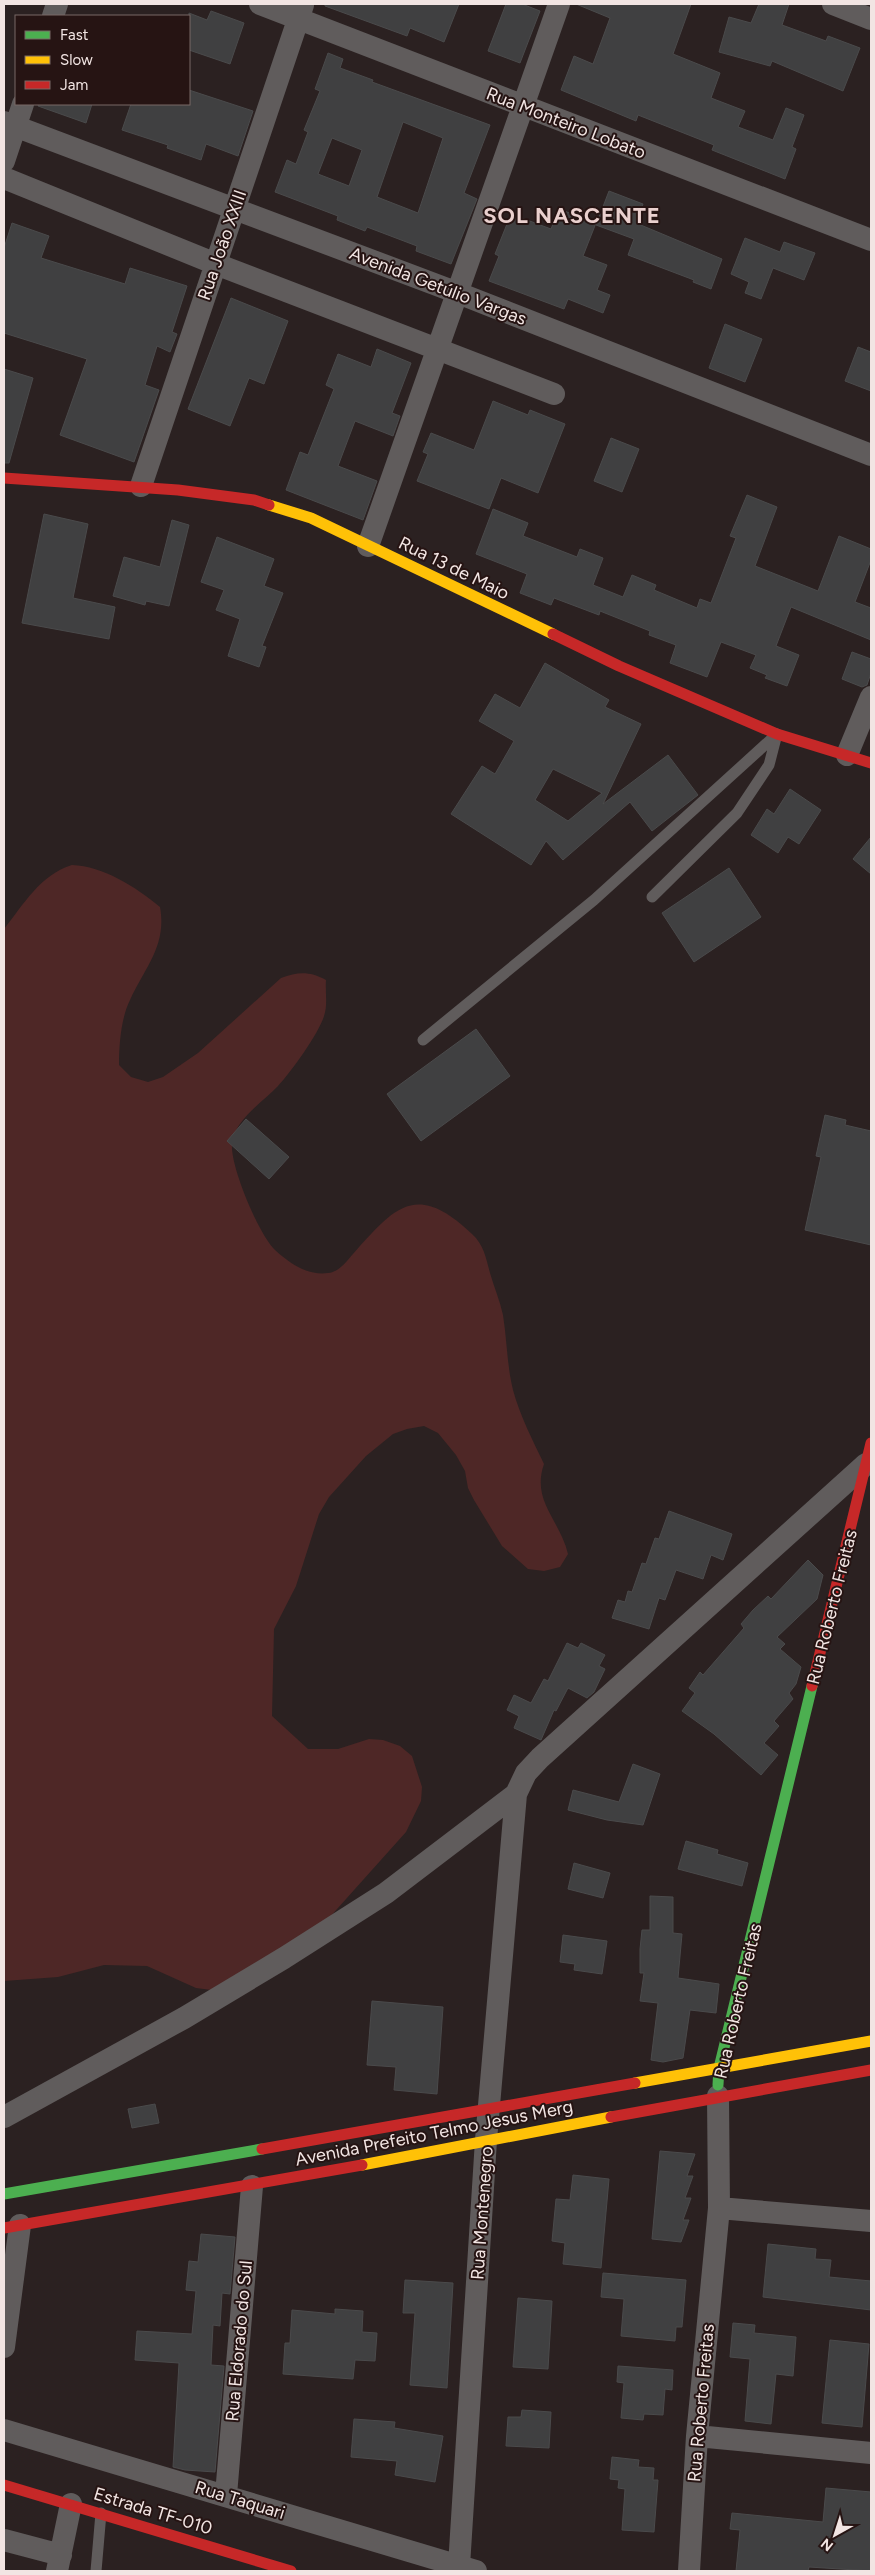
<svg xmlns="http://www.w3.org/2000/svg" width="875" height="2575" viewBox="0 0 875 2575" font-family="Figtree,sans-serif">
  <rect width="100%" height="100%" fill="#2b2121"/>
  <path fill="#4e2726" d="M72 865C103 866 136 887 160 907 167 946 145 967 130 1000 121 1018 119 1045 119 1065L131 1077 148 1082 163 1077 198 1053 281 978C298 972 309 971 326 980 325 991 328 1005 324 1016 319 1033 291 1072 278 1086 263 1102 234 1120 232 1144 230 1166 259 1235 275 1250 289 1263 308 1276 328 1273 339 1272 346 1262 353 1254 395 1207 416 1181 472 1234 484 1245 486 1258 490 1273 494 1287 500 1301 503 1315 507 1340 507 1366 513 1390 520 1416 533 1441 544 1464 531 1501 560 1520 568 1554L560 1567 544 1571 528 1569 502 1546 474 1500 468 1488 465 1471 456 1455 438 1433 424 1426 407 1429 393 1434 366 1456 329 1497 319 1514 296 1586 274 1629 272 1716 308 1749H338L369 1739 383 1740 400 1746 412 1756 422 1787 421 1801 406 1832 286 1966 227 1992 196 1988 147 1966 104 1965 58 1977 4 1981V929C24 904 40 875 72 865Z"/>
  <path fill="#404041" stroke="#4a4a4b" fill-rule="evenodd" d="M325 4H459L444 42 410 28 407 36 325 6Z
    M506 4H522L540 11 520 63 488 51Z
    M576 4H691L673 54 720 73 711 98 745 111 738 127 773 140 786 108 804 115 792 147 796 149 785 179 712 150 714 145 638 115 636 121 561 90 574 56 593 64 610 18Z
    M759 4H789L782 25 826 41 828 36 860 48 843 91 772 61 770 66 719 52 729 17 751 23Z
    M211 11 244 23 230 64 189 50V13L207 20Z
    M328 53 343 59 340 68 373 80 372 82 490 125 464 193 477 199 451 264 416 251 417 246 367 227 365 231 337 220 338 216 275 192 287 160 296 164 308 132 304 130 320 91 315 89ZM403 122 443 138 418 213 377 197ZM332 138 362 150 349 186 318 174Z
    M189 90 253 111 238 156 206 144 201 160 167 148 168 145 122 130 131 104H189Z
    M39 104H92L86 123 38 106Z
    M609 191 643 204 636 223 722 259 711 289 693 282 694 280 628 255 634 239 596 225Z
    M559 209 596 223 583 256 607 265 597 290 610 295 603 313 568 299 564 309 489 281 499 256 495 254 511 214 551 229Z
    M12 223 49 236 41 258 125 284 130 268 187 286 172 332 177 334 170 352 157 346 145 385 159 390 134 462 60 435 87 359 4 333V248Z
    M745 238 780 252 784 242 815 253 804 280 773 268 761 299 745 293 749 282 731 274Z
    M231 298 288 321 264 384 249 378 230 426 188 409Z
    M725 324 762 339 745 382 709 368Z
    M858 347 871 352V391L845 381Z
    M377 349 411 363 392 413 400 416 393 436 355 421 338 466 377 481 363 520 286 490 300 452 308 455 334 389 326 385 338 354 371 367Z
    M4 369 33 378 9 463H4Z
    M493 401 528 415 530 410 565 424 538 493 501 478 489 509 417 481 428 454 423 452 431 433 474 450Z
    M611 438 639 449 622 492 594 481Z
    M747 495 777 507 755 566 818 591 839 536 871 549V560L855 602 871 608V640L791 607 776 646 799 655 787 686 765 678 767 675 750 668 756 655 721 642 707 677 670 663 676 645 649 635 650 631 600 611 599 615 554 598 551 605 520 593 527 574 476 554 493 509 528 523 523 536 577 557 580 549 603 558 593 585 623 597 632 575 656 585 654 590 697 608 700 599 711 603 736 538 730 536Z
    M44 514 88 524 73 598 115 607 109 639 22 623Z
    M172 520 189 525 169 606 146 601 145 605 113 596 124 557 160 567Z
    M217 537 274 559 264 586 283 593 262 646 266 647 259 667 228 656 240 619 216 610 224 590 201 582Z
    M852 652 871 659V673L867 685 862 687 842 679Z
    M545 663 609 700 605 707 641 724 603 804 668 755 698 795 652 831 630 802 563 860 546 841 531 865 451 814 482 766 495 774 514 741 479 721 495 694 520 708ZM553 769 602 793 568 821 535 800Z
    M790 789 821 810 799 844 788 837 778 853 751 835 767 809 774 814Z
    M871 837V874L853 859Z
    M729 868 761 917 694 962 662 913Z
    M476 1029 510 1076 421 1141 387 1094Z
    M825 1115 846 1120 845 1125 871 1131V1245L805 1230 821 1157 816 1156Z
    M246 1119 289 1157 269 1179 227 1141Z
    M669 1511 732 1534 723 1560 711 1555 703 1579 676 1570 665 1600 659 1598 649 1629 612 1618 618 1600 625 1602 628 1591 632 1592 642 1563 646 1564 655 1538 659 1539Z
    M808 1560 823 1575 817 1599 777 1637 785 1644 780 1649 801 1667 796 1684 789 1693 793 1699 774 1721 779 1726 764 1743 778 1755 761 1775 714 1734 682 1711 695 1693 689 1688 700 1672 703 1675 744 1628 741 1624 753 1610 768 1596 771 1599Z
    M567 1643 578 1648 581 1643 605 1655 599 1666 605 1669 594 1692 587 1698 568 1688 556 1711 554 1710 541 1740 514 1728 519 1716 507 1710 514 1695 531 1703 544 1679 548 1681Z
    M633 1764 660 1774 643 1825 607 1820 568 1810 573 1790 619 1802Z
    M686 1841 718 1850 717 1854 748 1863 742 1886 678 1869Z
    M574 1863 610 1873 603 1898 568 1889Z
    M650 1896 673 1897V1933L682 1934 678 1978 719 1984 716 2013 690 2010 683 2058 663 2062 651 2060 658 2003 640 2001 644 1973H640V1949L642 1930H650Z
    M563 1935 607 1941 602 1974 574 1970 575 1964 560 1962Z
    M372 2001 443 2007 437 2094 394 2090 396 2067 367 2065Z
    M155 2104 159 2123 132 2128 128 2109Z
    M660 2151 695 2154 687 2176H693L685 2198H691L683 2220H689L681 2242 652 2239Z
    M573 2175 609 2179 601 2268 563 2264 565 2243 552 2241 556 2199 570 2200Z
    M201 2234 235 2237 230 2294 222 2293 220 2326 213 2325 211 2365 224 2366 215 2472 185 2470 173 2467 179 2363 135 2360 137 2331 192 2334 196 2291 186 2290 189 2261 198 2262Z
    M768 2244 816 2249 815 2259 831 2260 829 2277 871 2281V2310L763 2297Z
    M603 2273 686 2280 682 2327H676L675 2341 621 2336 624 2299 601 2297Z
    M405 2280 453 2283 447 2388 410 2385 415 2313H403Z
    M518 2298 552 2301 548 2369 513 2367Z
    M335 2309 363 2311 362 2332 377 2333 375 2361 355 2360 353 2379 283 2374 285 2343H290L292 2310 335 2314Z
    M733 2323 755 2325 754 2333 796 2337 793 2376 776 2374 771 2424 745 2421 750 2359 730 2357Z
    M830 2340 869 2344 862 2427 822 2423Z
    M618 2366 673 2370 672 2390 665 2389 663 2415 644 2414 643 2420 621 2418 624 2383 617 2382Z
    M522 2410 551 2412 549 2448 506 2446 508 2417H521Z
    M354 2419 395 2422 394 2428 443 2436 435 2482 395 2475 397 2461 351 2457Z
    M612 2457 639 2460 638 2467 654 2468 653 2480H658L654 2532 622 2530 625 2489 618 2488 619 2480 610 2479Z
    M826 2488 871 2492V2571L809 2567 808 2571H736L740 2530 730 2529 732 2513 823 2522Z"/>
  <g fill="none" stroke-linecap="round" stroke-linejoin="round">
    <path stroke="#605c5c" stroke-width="11" d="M652 897 737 813 769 765 777 734
      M423 1040 594 900 777 734
      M96 2571 101 2513"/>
    <path stroke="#605c5c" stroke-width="22" d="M260 4 871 240
      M833 4 871 19
      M53 16 57 4
      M4 122 458 293 871 455
      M4 161 23 104
      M4 178 216 264 554 394
      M141 486 303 5
      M368 546 559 4
      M847 755 871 697
      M4 2117 184 2018 284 1958 386 1893 516 1794
      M719 2208 871 2221
      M4 2347 20 2225
      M4 2430 476 2571
      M697 2436 871 2453
      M226 2495 252 2186
      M4 2540 61 2555
      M459 2566 486 2140 516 1794 526 1773 540 1758 866 1464
      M57 2571 71 2504
      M689 2571 697 2436 719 2208 718 2096"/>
    <path stroke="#4caf50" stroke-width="11" d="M718 2085 719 2068 812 1686
      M4 2194 262 2149"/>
    <path stroke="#ffc107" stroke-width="11" d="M269 505 311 518 553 634
      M635 2083 871 2041
      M362 2165 611 2117"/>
    <path stroke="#c62828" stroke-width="11" d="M4 478 178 490 254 500 269 505
      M553 634 619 666 777 734 871 763
      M812 1686 871 1443
      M611 2117 871 2070
      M262 2149 635 2083
      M4 2228 362 2165
      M4 2485 291 2571"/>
  </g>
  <g text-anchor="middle" stroke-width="4" stroke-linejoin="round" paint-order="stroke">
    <g font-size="18" fill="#f2e5e3" stroke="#261413">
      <text transform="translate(566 123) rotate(21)" y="6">Rua Monteiro Lobato</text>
      <text transform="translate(222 245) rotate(-71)" y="6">Rua João XXIII</text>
      <text transform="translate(438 286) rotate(21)" y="6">Avenida Getúlio Vargas</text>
      <text transform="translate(454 568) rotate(26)" y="6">Rua 13 de Maio</text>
      <text transform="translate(832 1607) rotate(-76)" y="6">Rua Roberto Freitas</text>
      <text transform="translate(738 2001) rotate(-77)" y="6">Rua Roberto Freitas</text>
      <text transform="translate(434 2133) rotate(-11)" y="6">Avenida Prefeito Telmo Jesus Merg</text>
      <text transform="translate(482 2213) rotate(-86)" y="6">Rua Montenegro</text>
      <text transform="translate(239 2341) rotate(-85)" y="6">Rua Eldorado do Sul</text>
      <text transform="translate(701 2403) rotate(-85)" y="6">Rua Roberto Freitas</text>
      <text transform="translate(240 2500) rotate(17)" y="6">Rua Taquari</text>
      <text transform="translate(153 2511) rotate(17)" y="6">Estrada TF-010</text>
    </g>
    <g font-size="22" font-weight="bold" letter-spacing="1" fill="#ead0ce" stroke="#261413">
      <text x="572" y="223">SOL NASCENTE</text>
    </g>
  </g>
  <rect width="875" height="2575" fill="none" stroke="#f2e5e3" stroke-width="10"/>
  <rect x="15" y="15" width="175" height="90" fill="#261413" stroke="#786866"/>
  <rect x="25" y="31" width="25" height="8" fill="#4caf50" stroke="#786866"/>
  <text x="60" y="40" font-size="15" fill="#f2e5e3">Fast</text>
  <rect x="25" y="56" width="25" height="8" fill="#ffc107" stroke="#786866"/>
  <text x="60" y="65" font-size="15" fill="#f2e5e3">Slow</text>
  <rect x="25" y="81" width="25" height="8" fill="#c62828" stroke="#786866"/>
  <text x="60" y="90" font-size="15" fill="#f2e5e3">Jam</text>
  <g transform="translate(835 2535) rotate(219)" stroke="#261413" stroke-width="4" paint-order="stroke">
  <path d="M0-4L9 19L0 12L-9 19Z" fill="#f2e5e3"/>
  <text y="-8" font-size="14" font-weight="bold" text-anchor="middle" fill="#f2e5e3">N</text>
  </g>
</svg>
